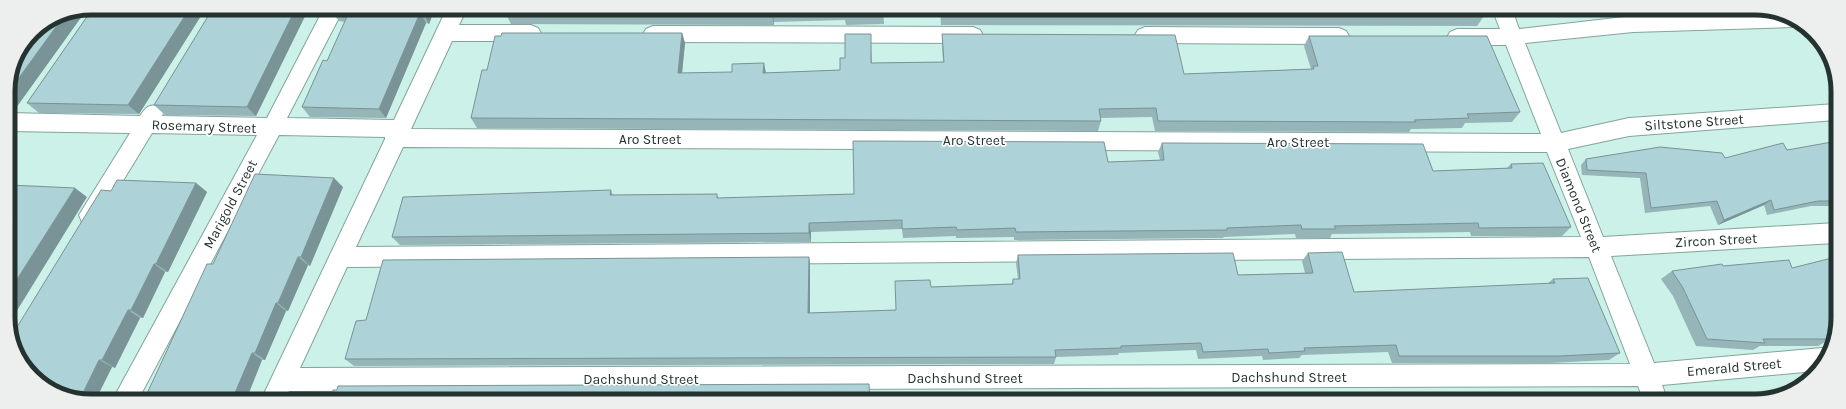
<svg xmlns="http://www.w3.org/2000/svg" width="1846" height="409" viewBox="0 0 1846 409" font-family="Karla,sans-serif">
  <rect width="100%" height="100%" fill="#ccf1e8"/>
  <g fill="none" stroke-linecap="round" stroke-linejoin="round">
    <g stroke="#82a49c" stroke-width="2">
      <path id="street" d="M324 8H344L287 118 394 120 447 8H467L459 25H531L538 28 541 33 538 38 531 41H452L411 129 1541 134 1506 45H1457L1450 42 1447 37 1450 32 1457 29H1500L1492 9H1512L1519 29 1633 16 1777 13 1799 25 1792 27 1633 32 1525 43 1561 133 1629 118 1836 104V120L1629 136 1568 149 1603 237 1836 223V243L1611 256 1654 363 1822 348 1827 350 1815 371 1662 385 1668 401H1644L1638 386 289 391 286 400H261L385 139V137L279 135 138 400 113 399 257 135 152 133 98 222 90 225 82 222 79 215 130 133 8 131V113L140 116C146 107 150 103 160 107L163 113 162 116 267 118ZM403 147 1547 152 1581 237 356 247ZM1589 257 1630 364 300 368 347 267Z
        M653 26 973 27 980 30 983 35 980 40 973 43 653 42 646 39 643 34 646 29Z
        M1145 27 1339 28 1346 31 1349 36 1346 41 1339 44 1145 43 1138 40 1135 35 1138 30Z"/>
    </g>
    <use href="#street" fill="#fff" fill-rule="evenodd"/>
  </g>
  <path fill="#95b5b9" d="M93 8H206L139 114 39 113 27 103Z
    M213 8H309L256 116 165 115 154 105Z
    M333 8H435L429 24 426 23 386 118 310 117 302 107 327 61 345 22 339 21 331 11Z
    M87 9 13 112H8V86L59 14Z
    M883 9 884 24 846 25 845 20 774 22V25L511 24 506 14Z
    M940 9H1481L1484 16 1477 26 941 25Z
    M682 33 685 43 682 73H765L840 70 845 58 871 44V63L943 62 942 44V34L1184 74 1311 69 1304 46 1309 36 1520 112 1512 122 1465 123 1462 128 1411 129 1409 132 1155 131 1152 117 1100 118 1101 121 1098 131 477 128 471 118 487 70Z
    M1162 143 1433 171 1507 168 1511 164 1571 227 1562 236H1471L1470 232 1332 234 1330 238H1296L1295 234 1224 237 1223 238 1014 240V237L956 238V236L903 238 902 229 811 232V242L400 245 392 237 611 190 613 195 717 194 718 198 854 194 1108 162 1160 160 1158 152Z
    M1836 145V206H1811L1767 215 1764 205 1718 225 1710 206 1645 213 1640 178 1582 175 1581 165 1586 159 1725 158 1787 150Z
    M196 183 207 192 168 272H165L143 318H140L115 368 112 367 96 399 111 191Z
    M343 187 310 266 308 265 288 311H286L265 360H262L246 400H144Z
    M1308 253 1354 292 1547 284 1553 279 1620 353 1609 360 1549 363H1392L1388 352 1302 355 1299 358 1263 360 1262 356 1198 359 1196 350 1119 353 1118 355 1056 357 1054 364 354 366 345 359 366 320 809 257 810 265V313L896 310 931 287 1012 284 1013 279H1018L1016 263 1018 255 1238 275 1305 273 1302 261Z
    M1723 266 1792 268 1836 334 1832 341H1827L1818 346H1760L1753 350 1696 346 1673 296 1661 279 1672 271Z"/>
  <path fill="#799396" d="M190 8H206L139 114 128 105Z
    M296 8H309L256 116 247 107Z
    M425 8H435L429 24 423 13Z
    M87 9 13 112 8 109V93L66 13Z
    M773 12 774 22V25L772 15Z
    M420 13 426 23 386 118 379 109Z
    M682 33 685 43 681 83 678 73Z
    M871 34V44L872 73 871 63Z
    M764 63 766 73H763Z
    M334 178 343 187 310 266 301 257Z
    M196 183 207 192 168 272 156 264Z
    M75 188 87 197 10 322 9 292Z
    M1771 200 1764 205 1718 225 1724 220Z
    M809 223 811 232V242L809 233Z
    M298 257 308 265 288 311 278 303Z
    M809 257 810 265V321L808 313Z
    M154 264 165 272 143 318 131 310Z
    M276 303 286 311 265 360 255 353Z
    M128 310 140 318 115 368 102 360Z
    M252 353 262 360 246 400H232Z
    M99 360 112 367 96 399H80Z"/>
  <path fill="#add2d7" stroke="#799396" d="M93 8H190L128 105 27 103Z
    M213 8H296L247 107 154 105Z
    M333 8H425L423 13H420L379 109 302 107 323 60 327 61 349 12 331 11Z
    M507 8 883 9V13L845 15V10L773 12 772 15 506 14Z
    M940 9H1481L1484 16 941 15Z
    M66 13 8 93V86L14 59 32 32 59 14Z
    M502 33H682L678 73 732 72V64L764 63 763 73 840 70V58H845V34H871V63L944 62 942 34 1175 35 1184 74 1314 69 1313 66H1318L1309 36H1487L1520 112 1467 114 1469 118 1414 120 1416 122 1158 121 1156 108 1099 109 1101 121 471 118 482 70H487L495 36H501Z
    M853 141 1104 142 1108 162 1164 160 1162 143 1423 144 1433 171 1512 168 1511 164 1543 163 1571 227 1479 228 1478 223 1334 226 1336 229H1302L1301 225 1227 228V230L1016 232 1015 228 957 230 956 227 902 229V220L809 223V233L392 237 403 197 611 190 610 195 717 194V198L854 194Z
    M1832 142 1834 146 1836 145V201H1818L1774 210 1771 200 1724 220 1717 201 1651 208 1646 173 1587 170 1586 159 1660 147 1722 153 1725 158 1783 143 1787 150Z
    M255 174 334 178 301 257H298L278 303H276L255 353H252L232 400H144L207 264H213Z
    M117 180 196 183 156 264H154L131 310H128L102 360H99L80 399H75L32 377 11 337 101 190 111 191Z
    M9 185 75 188 9 292Z
    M1342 252 1354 292 1555 283 1553 279 1588 278 1620 353 1559 356H1399L1396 345 1304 348 1305 351 1269 353 1268 349 1203 352 1201 343 1121 346V348L1055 350 1056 357 345 359 356 321 366 320 383 260 809 257 808 313 896 310 895 281 930 280 931 287 1013 284V279H1020L1018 255 1233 253 1238 275 1313 273 1308 253Z
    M1836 257V334H1829L1831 339H1763L1765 343 1707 339 1683 288 1672 271 1722 264 1723 266 1789 260 1792 268Z
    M869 384 870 400H331L333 390H337L338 386Z"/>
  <g text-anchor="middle" stroke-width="3.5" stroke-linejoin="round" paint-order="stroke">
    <g font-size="14" fill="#243330" stroke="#fff">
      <text transform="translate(1694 122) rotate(-4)" y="5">Siltstone Street</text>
      <text transform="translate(204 126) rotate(2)" y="5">Rosemary Street</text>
      <text x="650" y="144">Aro Street</text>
      <text x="974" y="145">Aro Street</text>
      <text x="1298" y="147">Aro Street</text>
      <text transform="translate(230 204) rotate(-62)" y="5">Marigold Street</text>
      <text transform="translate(1579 205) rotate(68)" y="5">Diamond Street</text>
      <text transform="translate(1716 240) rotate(-3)" y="5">Zircon Street</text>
      <text transform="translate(1734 367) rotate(-5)" y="5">Emerald Street</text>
      <text x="1289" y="382">Dachshund Street</text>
      <text x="965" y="383">Dachshund Street</text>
      <text x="641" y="384">Dachshund Street</text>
    </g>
  </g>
  <path d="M0 0H1846V409H0ZM91 15H1755A76 76 0 0 1 1831 91V318A76 76 0 0 1 1755 394H91A76 76 0 0 1 15 318V91A76 76 0 0 1 91 15Z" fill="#edefee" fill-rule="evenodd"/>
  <path fill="none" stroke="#243330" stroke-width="5" d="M91 15H1755A76 76 0 0 1 1831 91V318A76 76 0 0 1 1755 394H91A76 76 0 0 1 15 318V91A76 76 0 0 1 91 15Z"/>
</svg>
